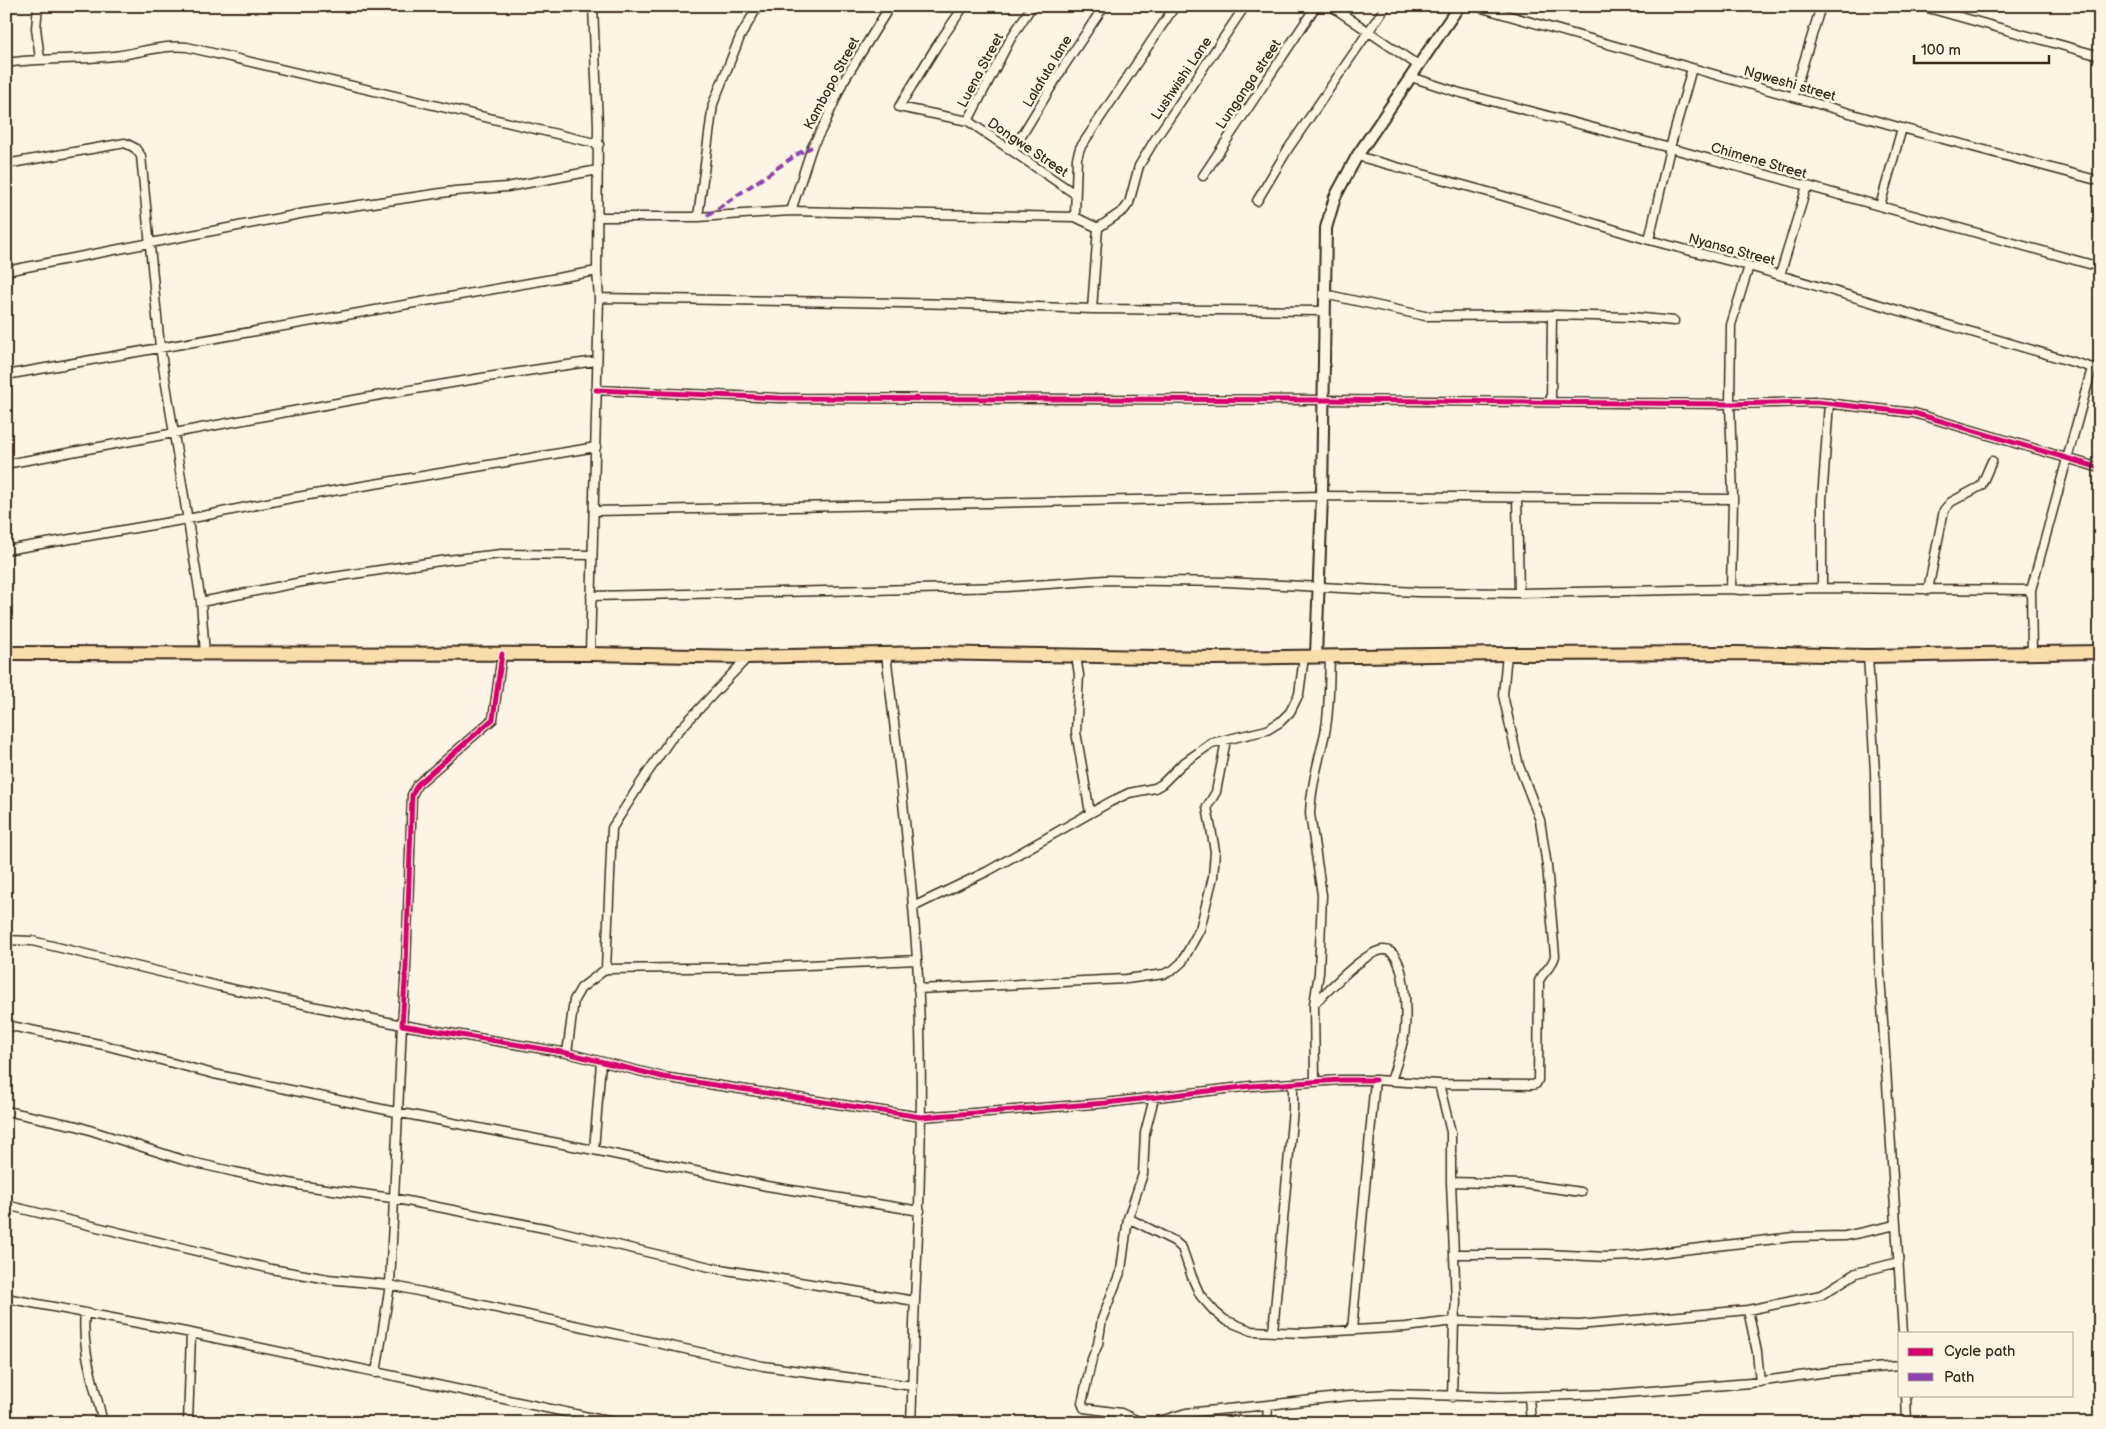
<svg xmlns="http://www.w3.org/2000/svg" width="2106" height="1429" viewBox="0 0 2106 1429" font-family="'Balsamiq Sans',sans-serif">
  <rect width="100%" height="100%" fill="#fcf5e5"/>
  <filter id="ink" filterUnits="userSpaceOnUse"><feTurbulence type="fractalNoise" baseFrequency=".02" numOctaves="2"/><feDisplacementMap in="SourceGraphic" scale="10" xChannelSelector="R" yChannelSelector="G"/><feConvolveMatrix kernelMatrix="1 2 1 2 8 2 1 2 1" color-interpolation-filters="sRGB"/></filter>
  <g filter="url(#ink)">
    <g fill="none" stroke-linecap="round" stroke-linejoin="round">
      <g stroke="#3b2a1e" stroke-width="11">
        <path id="minor" d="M38 6 36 28 40 59
          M964 6 936 47 899 107 968 121 1075 194
          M1331 6 1419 66
          M1475 6 1902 128 2100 181
          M1921 6 2100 56
          M6 63C39 58 70 60 103 57 131 56 159 44 187 47L599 144
          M1411 77 1457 92 1670 148 2100 267
          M1793 97 1821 6
          M968 121 1011 38 1032 6
          M1013 150 1064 66 1104 6
          M1357 156 1503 196 1649 240 1749 266 2100 370
          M6 164 125 143 135 148 141 156 160 347 201 602 205 654
          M1203 176 1316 6
          M1257 201 1288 149 1386 6
          M1880 206 1902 128
          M791 211 812 147 825 123 843 82 890 6
          M598 217H698L713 104 740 37 758 6
          M698 217 791 211 1075 217 1098 228 1092 309
          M1075 217 1077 158 1080 148 1175 6
          M1098 228 1124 210 1129 203 1139 166 1154 141 1245 6
          M1649 240 1670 148 1692 68
          M6 271 305 213 455 191 507 187 598 170
          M1780 275 1807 186
          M1324 294 1425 316 1552 315 1632 317 1674 321
          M599 298 958 304 1092 309 1324 311
          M6 375 597 271
          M596 390 779 398 1324 400 1730 404 1816 402 1914 413 2100 468
          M1551 402 1552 315
          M6 464C203 429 398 388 596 361
          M1517 498 1519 593
          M595 511 1322 496 1733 499
          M6 550 188 519 291 498 596 447
          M1822 588 2031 590 2032 653
          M1731 589 1740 590 1822 588V500L1829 403
          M1928 590 1944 510 1951 502 1981 486 1992 461
          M2031 590 2092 368
          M591 596 1007 587 1105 580 1227 582 1417 592 1519 593 1731 589 1733 499 1730 404 1731 325 1749 266
          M201 602 307 581 447 560 501 554 592 555
          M502 654 493 719 417 785 412 795 406 967 402 1025 567 1053 663 1077 921 1117 1106 1103 1251 1086 1341 1080H1375
          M590 654 599 298 597 271 598 125 593 6
          M886 654C898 755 910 857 917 959 924 1072 921 1186 915 1299 913 1340 913 1382 911 1423
          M1076 656 1079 675 1076 732 1090 813
          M1868 656 1875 772 1879 959 1903 1333
          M913 907 988 871 1110 802 1129 793 1155 788 1162 784 1182 764 1212 743 1267 730 1280 722 1290 712 1299 694 1304 657
          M6 940 32 941 218 986 402 1025 390 1285 376 1373
          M606 969 612 828 646 775 670 740 748 657
          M918 989 1126 979 1164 974 1173 970 1182 962 1200 929 1213 877 1215 851 1207 807 1216 792 1226 740
          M1314 1004 1319 973 1322 895 1310 814C1311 786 1319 760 1325 733 1330 708 1329 682 1330 656
          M6 1025 104 1045 214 1074 396 1112 594 1150 767 1186 920 1211
          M567 1053 574 1000 581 988 606 969 764 967 917 960
          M1315 1081 1314 1004C1329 990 1364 952 1383 950 1408 948 1407 1020 1404 1036 1401 1051 1396 1066 1391 1081
          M1439 1084 1532 1085 1536 1084 1538 1080 1539 981C1543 972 1553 966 1555 956L1547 866 1540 820 1519 766 1503 695 1507 654
          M6 1111 77 1126 183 1160 235 1172 304 1186 392 1198 554 1230 714 1268 915 1301
          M594 1150 601 1062
          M1451 1182 1524 1184 1581 1192
          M6 1205 271 1269 328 1279 390 1285 763 1366 913 1386
          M1128 1218 1174 1241 1182 1248 1192 1277 1200 1295 1215 1312 1225 1320 1252 1331 1304 1333 1406 1327 1454 1321 1579 1325 1748 1310 1821 1295 1856 1273 1899 1262
          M1454 1254H1547L1607 1257 1632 1256 1793 1237 1845 1236 1896 1225
          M6 1298 191 1333 617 1423
          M1748 1310 1757 1352 1760 1382
          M85 1313C81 1350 95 1386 103 1423
          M1352 1330 1375 1080 1439 1084 1451 1132V1182L1456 1303 1454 1321 1452 1397
          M1273 1332 1293 1109V1084
          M1906 1395 1907 1423
          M1529 1397 1531 1423
          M188 1423 191 1333
          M1143 1423 1121 1413 1084 1408 1082 1403 1092 1359 1098 1344 1102 1319 1121 1270 1128 1218 1143 1174 1145 1133 1154 1098
          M1153 1423 1186 1413 1268 1405
          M1267 1423 1268 1405 1347 1396 1392 1394 1501 1397 1613 1394 1750 1383 1834 1371 1900 1366"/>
      </g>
      <g stroke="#3b2a1e" stroke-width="14">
        <path id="tertiary" d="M1316 656 1322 496 1326 228 1335 197 1357 156 1459 6"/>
      </g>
      <g stroke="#3b2a1e" stroke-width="16">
        <path id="primary" d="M6 653 590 654 748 657 928 653 1215 658 1507 654 1737 653 1868 656 2100 652"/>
      </g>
      <use href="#minor" stroke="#fcf5e5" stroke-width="8"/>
      <use href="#tertiary" stroke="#fcf5e5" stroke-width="10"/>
      <use href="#primary" stroke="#f9deab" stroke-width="12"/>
      <path stroke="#8e44ad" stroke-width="4" stroke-dasharray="8 4" stroke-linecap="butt" d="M707 216 799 153 812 147"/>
      <g stroke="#fcf5e5" stroke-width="8">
        <path id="cycleway" d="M596 390 779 398 1324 400 1730 404 1816 402 1914 413 2100 468
          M502 654 493 719 417 785 412 795 406 967 402 1025 567 1053 663 1077 921 1117 1106 1103 1251 1086 1341 1080H1375"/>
      </g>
      <use href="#cycleway" stroke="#d6006c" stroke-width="5"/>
    </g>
  </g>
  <g text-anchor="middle" stroke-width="5" stroke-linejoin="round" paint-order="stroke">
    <g font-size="14" fill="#3b2a1e" stroke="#fcf5e5">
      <text transform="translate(980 70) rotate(-62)" y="5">Luena Street</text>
      <text transform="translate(1047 71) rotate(-59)" y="5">Lalafuta lane</text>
      <text transform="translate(1181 78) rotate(-56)" y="5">Lushwishi Lane</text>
      <text transform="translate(831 83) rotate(-62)" y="5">Kambopo Street</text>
      <text transform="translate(1790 83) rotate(16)" y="5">Ngweshi street</text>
      <text transform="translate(1248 84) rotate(-56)" y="5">Lunganga street</text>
      <text transform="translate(1028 147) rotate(34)" y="5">Dongwe Street</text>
      <text transform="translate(1759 160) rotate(16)" y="5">Chimene Street</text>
      <text transform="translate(1732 249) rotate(15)" y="5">Nyansa Street</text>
    </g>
  </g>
  <rect width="2106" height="1429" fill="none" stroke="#fcf5e5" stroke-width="25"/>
  <rect x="12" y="12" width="2081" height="1404" fill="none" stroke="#3b2a1e" stroke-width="2" filter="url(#ink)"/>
  <rect x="1898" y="1332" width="175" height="65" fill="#fcf5e5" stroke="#afa495"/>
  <rect x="1908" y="1348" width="25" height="8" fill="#d6006c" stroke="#afa495"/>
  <text x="1944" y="1356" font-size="15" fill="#3b2a1e">Cycle path</text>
  <rect x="1908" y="1373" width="25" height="8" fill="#8e44ad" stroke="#afa495"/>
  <text x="1944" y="1382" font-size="15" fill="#3b2a1e">Path</text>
  <path d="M1914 55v8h135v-8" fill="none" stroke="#3b2a1e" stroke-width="2.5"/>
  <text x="1921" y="55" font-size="15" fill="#3b2a1e" stroke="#fcf5e5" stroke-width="4" paint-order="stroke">100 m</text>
</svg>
